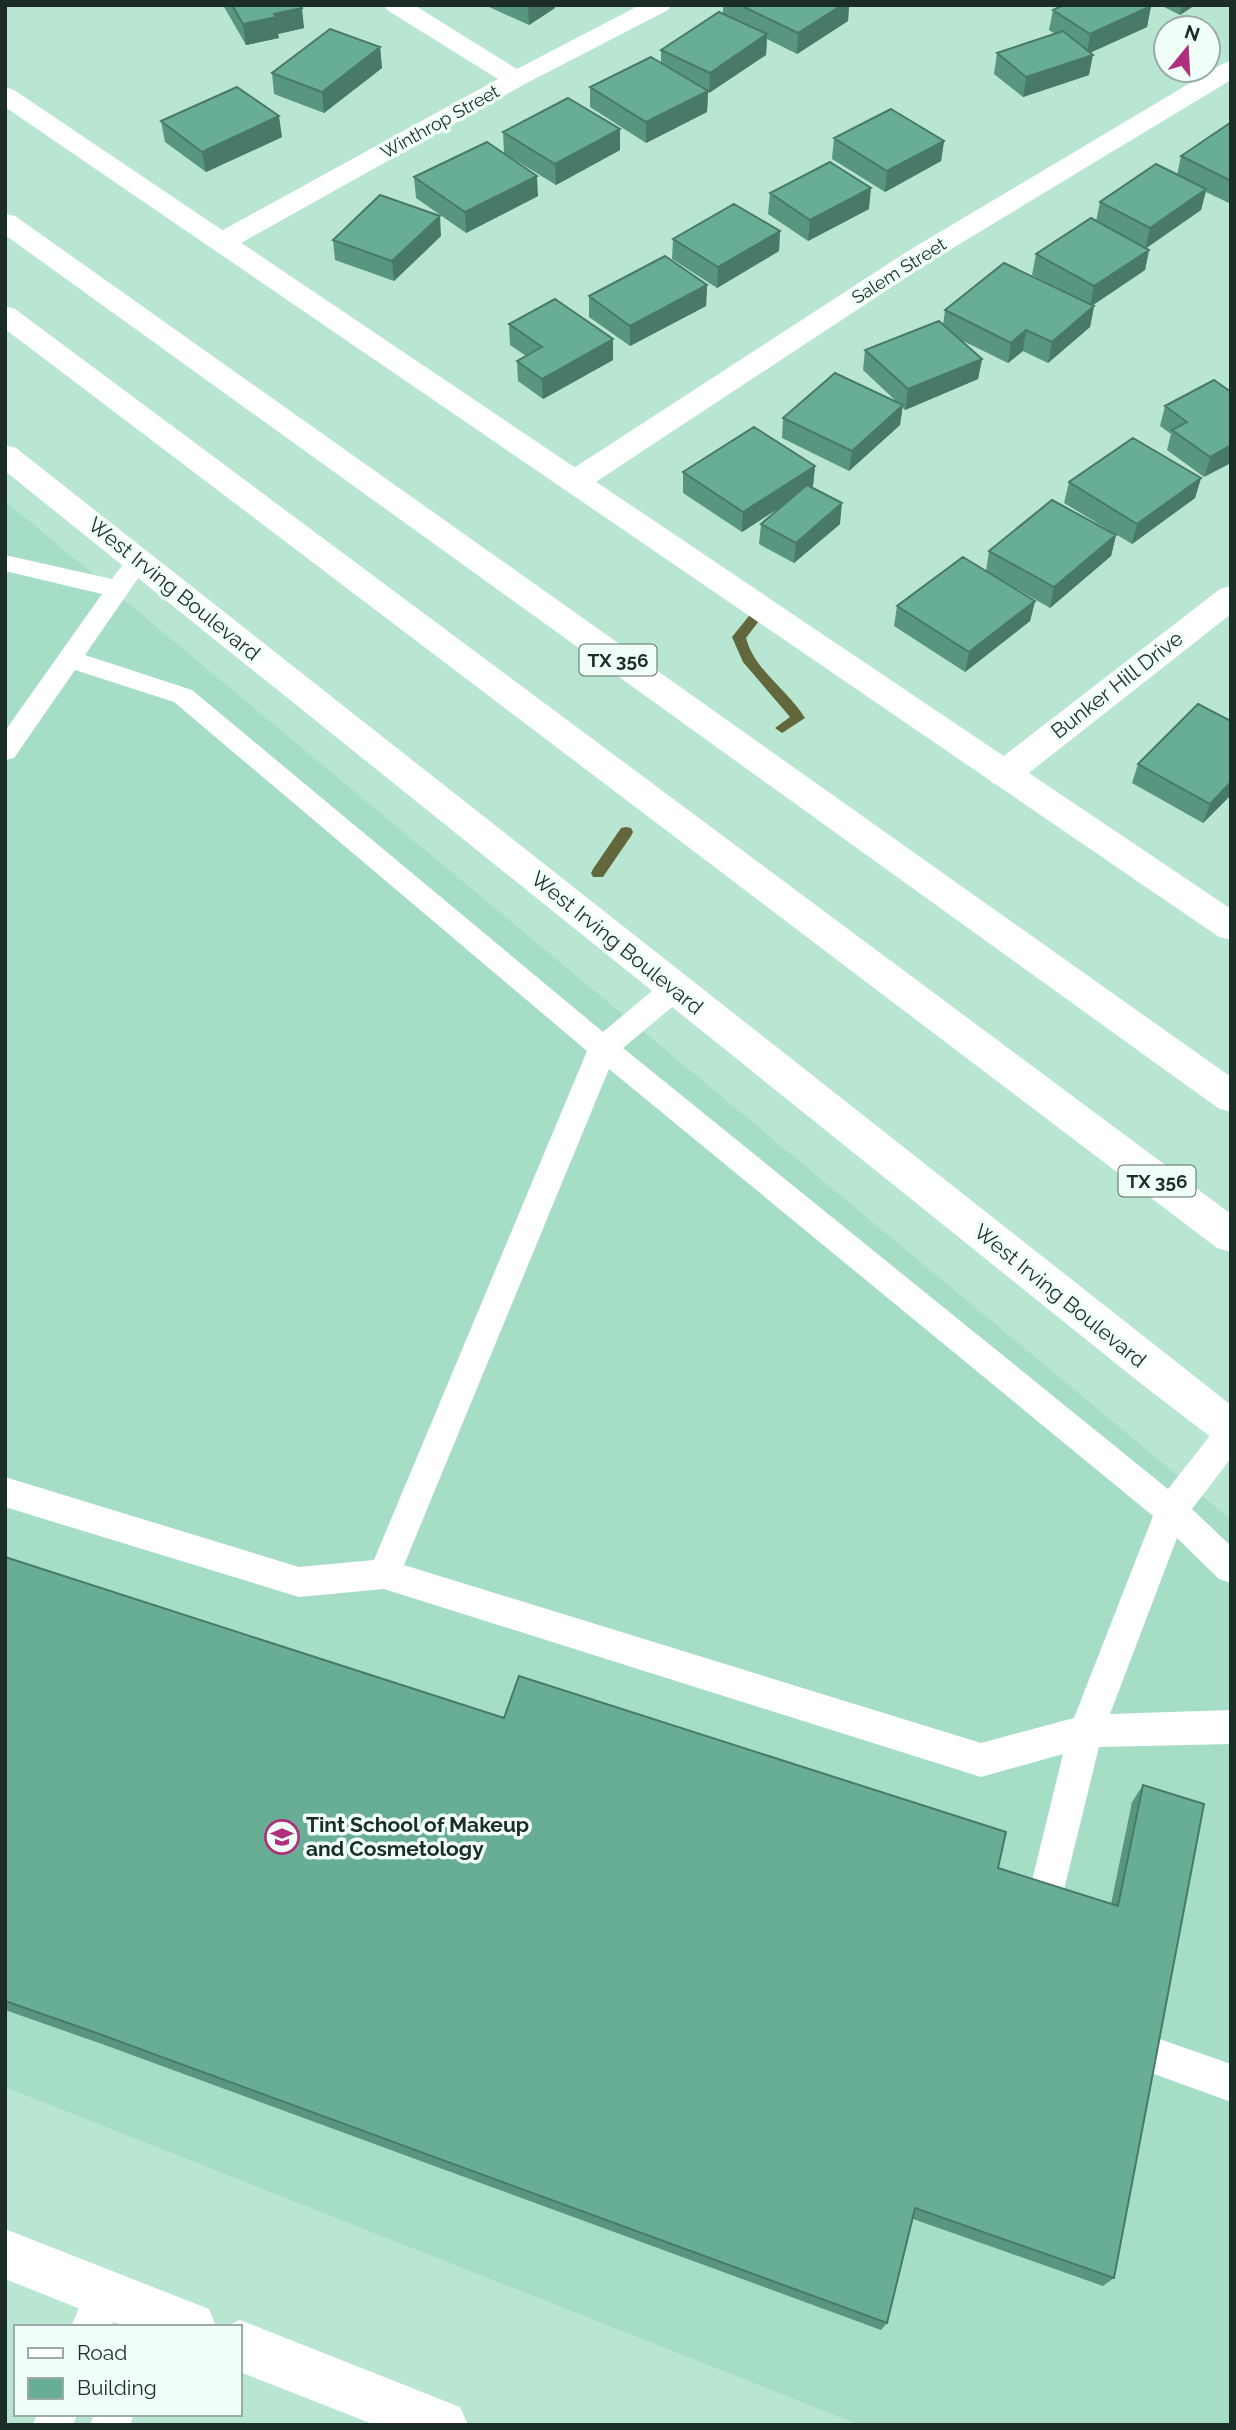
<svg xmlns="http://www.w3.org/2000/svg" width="1236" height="2430" viewBox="0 0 1236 2430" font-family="Raleway,sans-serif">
  <rect width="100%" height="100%" fill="#b8e6d3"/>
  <path fill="#a6ddc7" d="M5 501 1231 1520V2425H860L5 2087Z"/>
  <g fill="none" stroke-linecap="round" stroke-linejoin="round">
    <path fill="#63683c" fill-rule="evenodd" d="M762 605 768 609 746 638C755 671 787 689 805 718L782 733 775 728 790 717 743 662 732 637 757 606Z
      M626 827 631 828 633 832 631 836 603 877H593L591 873 593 869 621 828Z"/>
    <path fill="#fff" fill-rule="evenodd" d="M138 553 146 555 150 561 85 655 192 690 603 1032 664 981 674 978 684 981 688 989 684 997 623 1048 1168 1489 1220 1423 1231 1419V1458L1192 1509 1231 1546V1583L1219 1579 1177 1538 1110 1714 1231 1710V1744L1099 1747 1058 1914 1045 1919 1032 1914 1027 1901 1063 1754 981 1777 384 1589 299 1597 5 1507V1477L299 1567 374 1560 587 1051 174 702 75 670 14 758 5 760V731L102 594 5 571V555L112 579 130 555ZM609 1069 1153 1516 1074 1718 981 1743 404 1565Z
      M1148 2035 1231 2064V2102L1135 2067 1129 2054 1135 2041Z
      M105 2273 119 2279 125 2293 111 2327H71L91 2279Z
      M37 2414H77L73 2425H33Z
      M94 2414H134L130 2425H90Z"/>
    <path fill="#fff" fill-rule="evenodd" d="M384 5H414L517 69 640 5H671L668 10 525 84 232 248 222 250 212 248 208 242 212 236 498 79 387 10Z
      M1231 61V80L928 263 585 489 574 492 563 489 559 482 563 475 908 251 1222 64Z
      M1231 586V614L1016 783 1004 786 992 783 987 774 992 765 1220 589Z"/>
    <path fill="#fff" fill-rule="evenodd" d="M5 87 14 90 1231 909V940L1219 937 5 107Z
      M5 445 16 448 1231 1405V1447L1217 1442 1139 1382 5 471Z
      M5 2229 209 2309 216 2327H126L5 2279Z
      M240 2320 460 2407 468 2425H375L240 2372V2327H224Z"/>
    <path fill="#fff" fill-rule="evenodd" d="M5 214 15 216 1231 1077V1112L1218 1108 5 235Z
      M5 306 15 309 1231 1214V1252L1217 1248 5 329Z"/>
  </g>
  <path fill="#59967f" d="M223 5H300L304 28 278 34 279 38 246 45Z
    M489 5H555V8L529 25 489 7Z
    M723 5H849L848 21 797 54 767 39 766 55 709 93 708 92 707 112 646 143 590 107V87L661 62V50L723 14Z
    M1160 5H1195L1180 15Z
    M1151 6 1147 27 1090 53 1089 75 1023 97 994 74 997 53 1055 34 1049 30 1053 10Z
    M380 47 382 68 324 113 274 94 272 73Z
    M161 121 282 137 206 172 165 142Z
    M1231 123V204L1206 192 1201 210 1146 248 1149 250 1145 270 1093 305 1094 306 1090 327 1048 363 1023 351 1008 363 959 339 982 359 978 379 905 410 902 407 900 425 849 471 782 438 783 418 897 402 863 370 865 350 943 325 945 310 1056 288 1032 275 1036 254 1096 221 1100 202 1177 175 1181 156Z
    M620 129V150L556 185 504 153 503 132Z
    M834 138 944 141 941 161 885 192 832 159Z
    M414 177 538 196 466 233 416 198Z
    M770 193 869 209 808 241 768 214Z
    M780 231 779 251 717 288 672 259 673 239Z
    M441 236 394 281 335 260 333 240Z
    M707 285 706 306 630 346 589 317V296Z
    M509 324 613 339V360L543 399 518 381 517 361 526 356 510 345Z
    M1231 392 1204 477 1167 450 1171 434 1160 426 1165 406Z
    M815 466 813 486 811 487 840 524 794 563 759 544 761 524 782 506 742 532 683 493V472Z
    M1201 478 1195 498 1132 544 1064 503 1069 482Z
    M1116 535 1111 556 1050 608 986 571 989 551Z
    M1035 601 1030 621 965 672 894 626 897 606Z
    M1231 721V795L1203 823 1132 783 1138 764Z
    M5 1557 504 1718 998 1868 1111 1904 1132 1802 1143 1785 1114 2278 1103 2286 913 2219 887 2323 881 2330 102 2044 5 2010Z"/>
  <path fill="#497a68" d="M528 5H555V8L529 25Z
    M842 5H849L848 21 797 54 798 33Z
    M1182 5H1195L1180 15Z
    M1151 6 1147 27 1087 54 1090 34Z
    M302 8 304 28 278 34 279 38 246 45 243 24 274 14Z
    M767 34 766 55 709 93 710 73Z
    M380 47 382 68 324 113 322 92Z
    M1093 55 1089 75 1023 97 1026 77Z
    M708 91 707 112 646 143V122Z
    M279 116 282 137 206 172 202 152Z
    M620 129V150L556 185 555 164Z
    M944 141 941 161 885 192 887 171Z
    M537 176 538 196 466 233 465 212Z
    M871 188 869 209 808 241 810 220Z
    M1206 189 1201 210 1145 249 1150 228Z
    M440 216 441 236 394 281 392 261Z
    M780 231 779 251 717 288 718 267Z
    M1149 250 1145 270 1090 307 1094 286Z
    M707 285 706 306 630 346V326Z
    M1094 306 1090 327 1048 363 1052 342Z
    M1026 330 1023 351 1008 363 1011 343Z
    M613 339V360L543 399 542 379Z
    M982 359 978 379 905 410 908 389Z
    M903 405 900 425 849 471 852 451Z
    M1231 445V463L1204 477 1210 457Z
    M815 466 813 486 742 532 743 512Z
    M1201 478 1195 498 1132 544 1137 524Z
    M842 503 840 524 794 563 796 543Z
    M1116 535 1111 556 1050 608 1054 587Z
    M1035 601 1030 621 965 672 969 652Z
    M1231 782V795L1203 823 1210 804Z"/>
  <path fill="#68ae94" stroke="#497a68" stroke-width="2" d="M232 5H300L302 8 274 14 276 17 243 24Z
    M740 5H842L798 33Z
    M1063 5H1149L1151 6 1090 34 1053 10Z
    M719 12 767 34 710 73 661 50Z
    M330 29 380 47 322 92 272 73Z
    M1063 31 1093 55 1026 77 997 53Z
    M651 57 708 91 646 122 590 87Z
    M237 87 279 116 202 152 161 121Z
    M568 98 620 129 555 164 503 132Z
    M891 109 944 141 887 171 834 138Z
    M1230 123H1231V181L1181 156Z
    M487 142 537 176 465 212 414 177Z
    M830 162 871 188 810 220 770 193Z
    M1156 164 1206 189 1150 228 1100 202Z
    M380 195 440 216 392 261 333 240Z
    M734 204 780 231 718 267 673 239Z
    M1091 218 1149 250 1094 286 1036 254Z
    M665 256 707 285 630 326 589 296Z
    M1004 263 1094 306 1052 342 1026 330 1011 343 945 310Z
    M555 299 613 339 542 379 517 361 542 347 509 324Z
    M939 321 982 359 908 389 865 350Z
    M835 373 903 405 852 451 783 418Z
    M1214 380 1231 392V445L1210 457 1172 430 1187 422 1165 406Z
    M754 427 815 466 743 512 683 472Z
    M1133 438 1201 478 1137 524 1069 482Z
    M807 485 842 503 796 543 761 524Z
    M1052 500 1116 535 1054 587 989 551Z
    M963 557 1035 601 969 652 897 606Z
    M1198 704 1231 721V782L1210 804 1138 764Z
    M5 1557 504 1718 519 1676 1006 1832 998 1868 1118 1906 1143 1785 1204 1804 1114 2278 915 2208 887 2323 91 2031 5 2001Z"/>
  <defs>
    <g id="school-ring" transform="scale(1.75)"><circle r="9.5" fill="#f1fff9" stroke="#af2f7c" stroke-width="1.5"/><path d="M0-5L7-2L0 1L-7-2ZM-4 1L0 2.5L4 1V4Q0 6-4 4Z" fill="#af2f7c"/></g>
  </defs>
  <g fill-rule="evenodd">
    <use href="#school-ring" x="282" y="1837"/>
  </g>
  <g text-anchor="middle" stroke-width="7" stroke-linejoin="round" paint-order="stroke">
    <g font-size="18" fill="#1b2d26" stroke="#f1fff9">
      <text transform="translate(440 122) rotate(-29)" y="6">Winthrop Street</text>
      <text transform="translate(899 271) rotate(-32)" y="6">Salem Street</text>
    </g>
    <g fill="#f1fff9" stroke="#5b6c65" stroke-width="2">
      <rect x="579.5" y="644.5" width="77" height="31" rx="5"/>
      <rect x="1118.5" y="1165.5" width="77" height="31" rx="5"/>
    </g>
    <g font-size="19" font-weight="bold" fill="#1b2d26">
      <text x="618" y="667">TX 356</text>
      <text x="1157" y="1188">TX 356</text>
    </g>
    <g font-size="21" fill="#1b2d26" stroke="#f1fff9">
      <text transform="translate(174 589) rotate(39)" y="7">West Irving Boulevard</text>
      <text transform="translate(1117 685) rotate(-38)" y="7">Bunker Hill Drive</text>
      <text transform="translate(617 943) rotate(39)" y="7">West Irving Boulevard</text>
      <text transform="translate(1060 1296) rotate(39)" y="7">West Irving Boulevard</text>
    </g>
    <g font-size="21" font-weight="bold" fill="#1b2d26" stroke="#f1fff9" text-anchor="start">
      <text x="306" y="1832">Tint School of Makeup<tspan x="306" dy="24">and Cosmetology</tspan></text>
    </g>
  </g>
  <rect width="1236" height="2430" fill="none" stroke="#1b2d26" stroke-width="14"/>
  <rect x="14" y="2325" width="228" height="91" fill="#f1fff9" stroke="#9baba5" stroke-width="2"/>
  <rect x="28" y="2348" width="35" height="10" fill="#ffffff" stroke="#9baba5" stroke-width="2"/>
  <text x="77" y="2360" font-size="21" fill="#1b2d26">Road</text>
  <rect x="28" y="2378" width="35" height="21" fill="#68ae94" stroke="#9baba5" stroke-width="2"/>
  <text x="77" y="2395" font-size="21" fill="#1b2d26">Building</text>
  <g transform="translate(1187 49) rotate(18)"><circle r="33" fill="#f1fff9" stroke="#9baba5" stroke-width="2"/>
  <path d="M0-5L12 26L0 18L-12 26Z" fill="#af2f7c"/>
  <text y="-10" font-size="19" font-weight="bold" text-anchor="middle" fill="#1b2d26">N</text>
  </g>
</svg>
